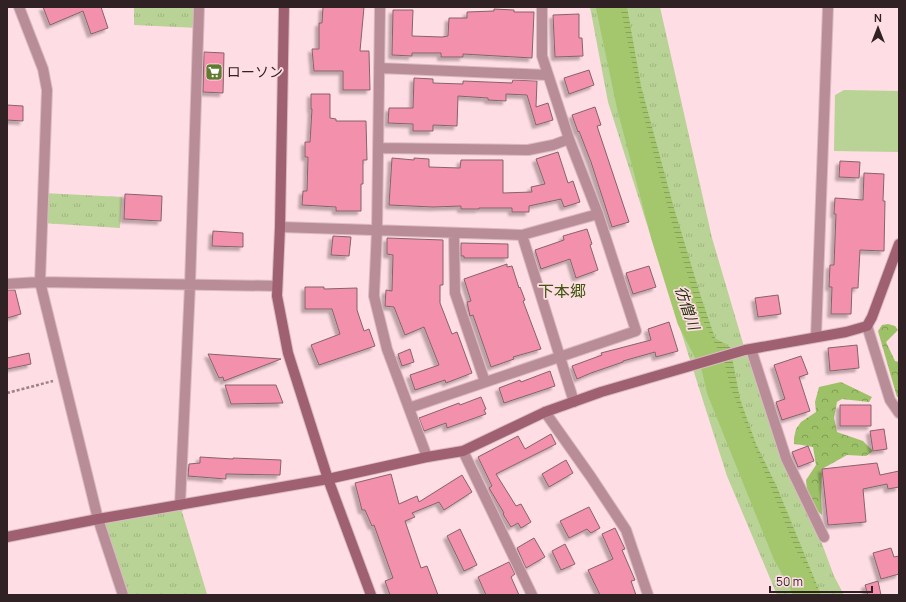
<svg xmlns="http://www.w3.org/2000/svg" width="906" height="602" viewBox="0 0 906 602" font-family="Manrope,'Noto Sans JP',sans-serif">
  <defs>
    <pattern id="grass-tufts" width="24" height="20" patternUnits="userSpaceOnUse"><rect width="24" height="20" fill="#b9d295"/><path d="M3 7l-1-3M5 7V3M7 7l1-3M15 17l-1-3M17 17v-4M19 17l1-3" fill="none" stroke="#9fb480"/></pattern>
    <pattern id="forest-crowns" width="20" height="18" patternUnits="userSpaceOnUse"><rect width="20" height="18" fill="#9dc167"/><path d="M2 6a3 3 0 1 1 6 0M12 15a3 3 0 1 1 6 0" fill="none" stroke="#809c55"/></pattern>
    <pattern id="water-rules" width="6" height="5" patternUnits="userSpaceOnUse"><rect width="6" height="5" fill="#a4c76d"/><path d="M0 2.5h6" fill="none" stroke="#86a159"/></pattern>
    <filter id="shadow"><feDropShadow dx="-3.5" dy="3.5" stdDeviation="1" flood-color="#0004"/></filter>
  </defs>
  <rect width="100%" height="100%" fill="#fedde4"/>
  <path fill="url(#grass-tufts)" d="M134 7H199V28L134 25Z
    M590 7H660L712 238 745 350 808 506 834 576 844 595H777L727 476 608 102Z
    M43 193 122 197 120 228 42 223Z
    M180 505 207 594 204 595H123L98 519Z"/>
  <path fill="url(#forest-crowns)" d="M888 324 895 326 898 330 886 342 895 361 899 362V397H897L878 331 882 325Z
    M841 382 872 397 869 402 842 399 837 402 834 418 837 432 863 441 873 451 866 456 847 455 822 469 821 498 822 515C810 506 807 494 806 480L816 465 813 447 802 445 794 444V438L796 429 801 422 816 412 815 402 819 387Z"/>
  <path fill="#b9d295" d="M844 90 899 91V152L834 151 835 95Z"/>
  <path fill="url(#water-rules)" d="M608 7H627L641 86 673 205 701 297 715 338 730 347 740 399 756 444 777 487 821 595H806L782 546 732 423 710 361 693 328 659 221 644 164 622 71Z"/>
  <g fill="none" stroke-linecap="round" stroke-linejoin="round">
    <path stroke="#a4c76d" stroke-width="24" d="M608 7 629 107 663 236 689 320 713 366 719 391 785 555 799 579 806 595"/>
  </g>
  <path fill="#f390ac" stroke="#86636c" filter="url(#shadow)" d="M43 7H101L108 28 91 34 83 11 50 25Z
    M323 7H364L360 51H369L370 90H343V71H314L312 49H319V23H322Z
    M494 9 514 10V12H534L532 58 463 54V57H441V53H412V56L392 55 393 10H413L412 36 442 37 448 36 449 18H467V12L494 11Z
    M579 14V38H582L583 56 555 57 553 15Z
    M204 52 224 53 223 93 203 92Z
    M589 70 594 85 569 94 564 78Z
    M414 78 433 79V83L463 84V81L512 83 513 80 537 81 536 107 548 103 553 120 536 125 527 95 506 94V101L488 100V98L458 96 457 126 433 125V131H413V124L388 123 389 108H413Z
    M311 94H330V118L336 119V121H366L367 160H363V184H361V211H336V207L302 205 303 191H307L308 157H305V142H310L312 109H311Z
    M7 105 23 106V121L7 120Z
    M595 107 601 125 597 126 629 222 612 227 591 162 579 131 578 132 572 115Z
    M558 152 568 183 573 181 580 202 564 207 561 199 529 206V212H512V208H479V209H461V206L433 207 389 205 392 158 414 160V158L429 159V167L460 168 461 160H503V193L532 192 531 187 545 184 536 159Z
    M840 161 860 162 859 178 839 177Z
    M864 173 884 174 883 201H885L884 251 860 250 858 288H852L851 314H831L832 287H829L830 265H834L836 214H834L835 198 863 200Z
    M125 194 162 196 161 221 124 219Z
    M587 229 592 244 590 245 598 270 576 278 570 259 541 269 535 250 564 240 563 236Z
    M213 231 243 233V247L212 246Z
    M333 236 351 237 349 256 331 255Z
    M387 238 443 240V285H440V303L452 334 457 332 472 373 446 383 445 380 415 390 410 375 439 365 424 327 405 335 394 307 385 306 386 290 392 291 393 255 387 254Z
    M461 243 508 244V258H464V256H461Z
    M507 264V267L512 266 519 288 520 287 525 300 523 301 541 349 513 357 514 359 491 367 473 315 470 316 467 302 471 301 464 279Z
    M649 266 656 287 633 294 626 273Z
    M305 287H324V289L357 288V310L364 331 369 329 375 346 319 365 311 345 340 334 332 309H305Z
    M7 290H15L21 314 7 318Z
    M778 295 781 314 758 317 755 298Z
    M669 322 678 351 656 357 655 352 623 361V362L591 373 577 379 572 366 602 355 601 353 651 340 648 329Z
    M857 345 859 368 830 371 828 348Z
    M410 349 414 362 402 366 398 354Z
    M29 353 31 364 7 369V358Z
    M208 354 281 359 224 381 223 377 219 378Z
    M801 356 808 374 799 377 810 411 782 420 776 402 785 399 774 365Z
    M550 371 555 386 504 403 499 388 520 380 521 382Z
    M225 385H276L283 403 231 404Z
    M481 397 486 409 484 410 486 414 447 428 446 423 424 431 419 418 459 403 460 405Z
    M840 405H871V426H840Z
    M884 429 887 449 873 451 870 431Z
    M551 434 556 444 496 474 516 506 521 504 531 522 521 528 518 523 511 527 503 514 504 513 489 488 492 486 478 457 518 436 525 449Z
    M808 446 814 461 798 467 792 452Z
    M200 457 233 459V458L281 460 280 475 226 474V479L188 476 189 464 200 463Z
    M566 460 573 473 549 487 542 474Z
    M877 463 880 475 899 471V487L888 489 887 484 863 489 866 522 828 525 822 469Z
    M391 474 399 504 417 496 419 502 462 475 472 492 444 510 439 502 412 513 415 517 405 521 421 568 427 566 438 595H390L385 581 393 578 374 525 372 526 365 510H362L355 483Z
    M589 507 600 528 591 533 587 529 569 538 560 521Z
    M615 528 625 549 622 550 635 580 631 581 636 595H600L588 570 613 559 602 534Z
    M460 529 477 565 464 571 447 536Z
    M534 538 545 557 526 568 517 548Z
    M565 544 575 564 561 570 552 551Z
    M891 548 894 557 899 556V574L881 579 873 553Z
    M509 562 515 574 511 577 519 595H486L478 577Z
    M878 581 881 595H868L865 585Z"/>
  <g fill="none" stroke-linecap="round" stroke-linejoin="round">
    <g stroke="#d9bbc2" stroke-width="12">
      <path id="street" d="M19 7 43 69 47 90 40 282 98 519 123 595
        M380 7 377 230 374 296 387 349 427 457
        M379 68 547 75
        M378 148 528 150 553 145 569 139
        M280 227 522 235 598 214
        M454 233 455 293 485 382
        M522 235 574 402
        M7 284 40 282 277 286
        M867 326 890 400 899 413
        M816 337 828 7
        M751 349 786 458 824 537
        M409 408 636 331 598 214 569 139 542 56V7
        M545 412 591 477 626 530 648 595
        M463 451 532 595
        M180 505 190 285 199 7"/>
    </g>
    <g stroke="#d9bbc2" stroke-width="12">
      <path id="secondary" d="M284 7 280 227 277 296 288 353 328 479 371 595
        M7 537 98 519 328 479 427 457 463 451 545 412 601 392 745 350 846 332 867 326 872 317 899 244"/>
    </g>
    <path stroke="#9b8388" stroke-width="2.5" stroke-dasharray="3 2" stroke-linecap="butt" d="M7 393 53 381"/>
    <use href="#street" stroke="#b98d98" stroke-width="10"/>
    <use href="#secondary" stroke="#9f6072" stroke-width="10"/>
  </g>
  <defs>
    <g id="supermarket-square" transform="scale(0.9)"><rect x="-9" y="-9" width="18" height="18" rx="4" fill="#5f7b2f" stroke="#fedde4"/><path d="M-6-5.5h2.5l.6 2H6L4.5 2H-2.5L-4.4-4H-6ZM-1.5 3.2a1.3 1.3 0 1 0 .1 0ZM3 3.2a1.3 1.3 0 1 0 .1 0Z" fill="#fff"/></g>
  </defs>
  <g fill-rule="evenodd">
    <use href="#supermarket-square" x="214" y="72"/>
  </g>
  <g text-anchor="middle" stroke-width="3.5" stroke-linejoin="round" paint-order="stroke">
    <g font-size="14" fill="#302125" stroke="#fedde4" text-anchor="start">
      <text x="227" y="77">ローソン</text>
    </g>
    <g font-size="15" font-style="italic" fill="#25330d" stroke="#fedde4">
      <text transform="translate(687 308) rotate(71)" y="5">彷僧川</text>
    </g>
    <g font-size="16" fill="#3f560d" stroke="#fedde4">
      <text x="562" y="297">下本郷</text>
    </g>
  </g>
  <rect width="906" height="602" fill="none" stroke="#302125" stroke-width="16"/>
  <g transform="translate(878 28)" stroke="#fedde4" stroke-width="3" paint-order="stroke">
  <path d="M0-3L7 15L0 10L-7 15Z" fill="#302125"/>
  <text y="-6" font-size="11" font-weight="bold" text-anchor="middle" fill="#302125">N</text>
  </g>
  <path d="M770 586v6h102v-6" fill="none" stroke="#302125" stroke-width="2"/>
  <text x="776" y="586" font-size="12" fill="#302125" stroke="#fedde4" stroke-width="3" paint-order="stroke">50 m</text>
</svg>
